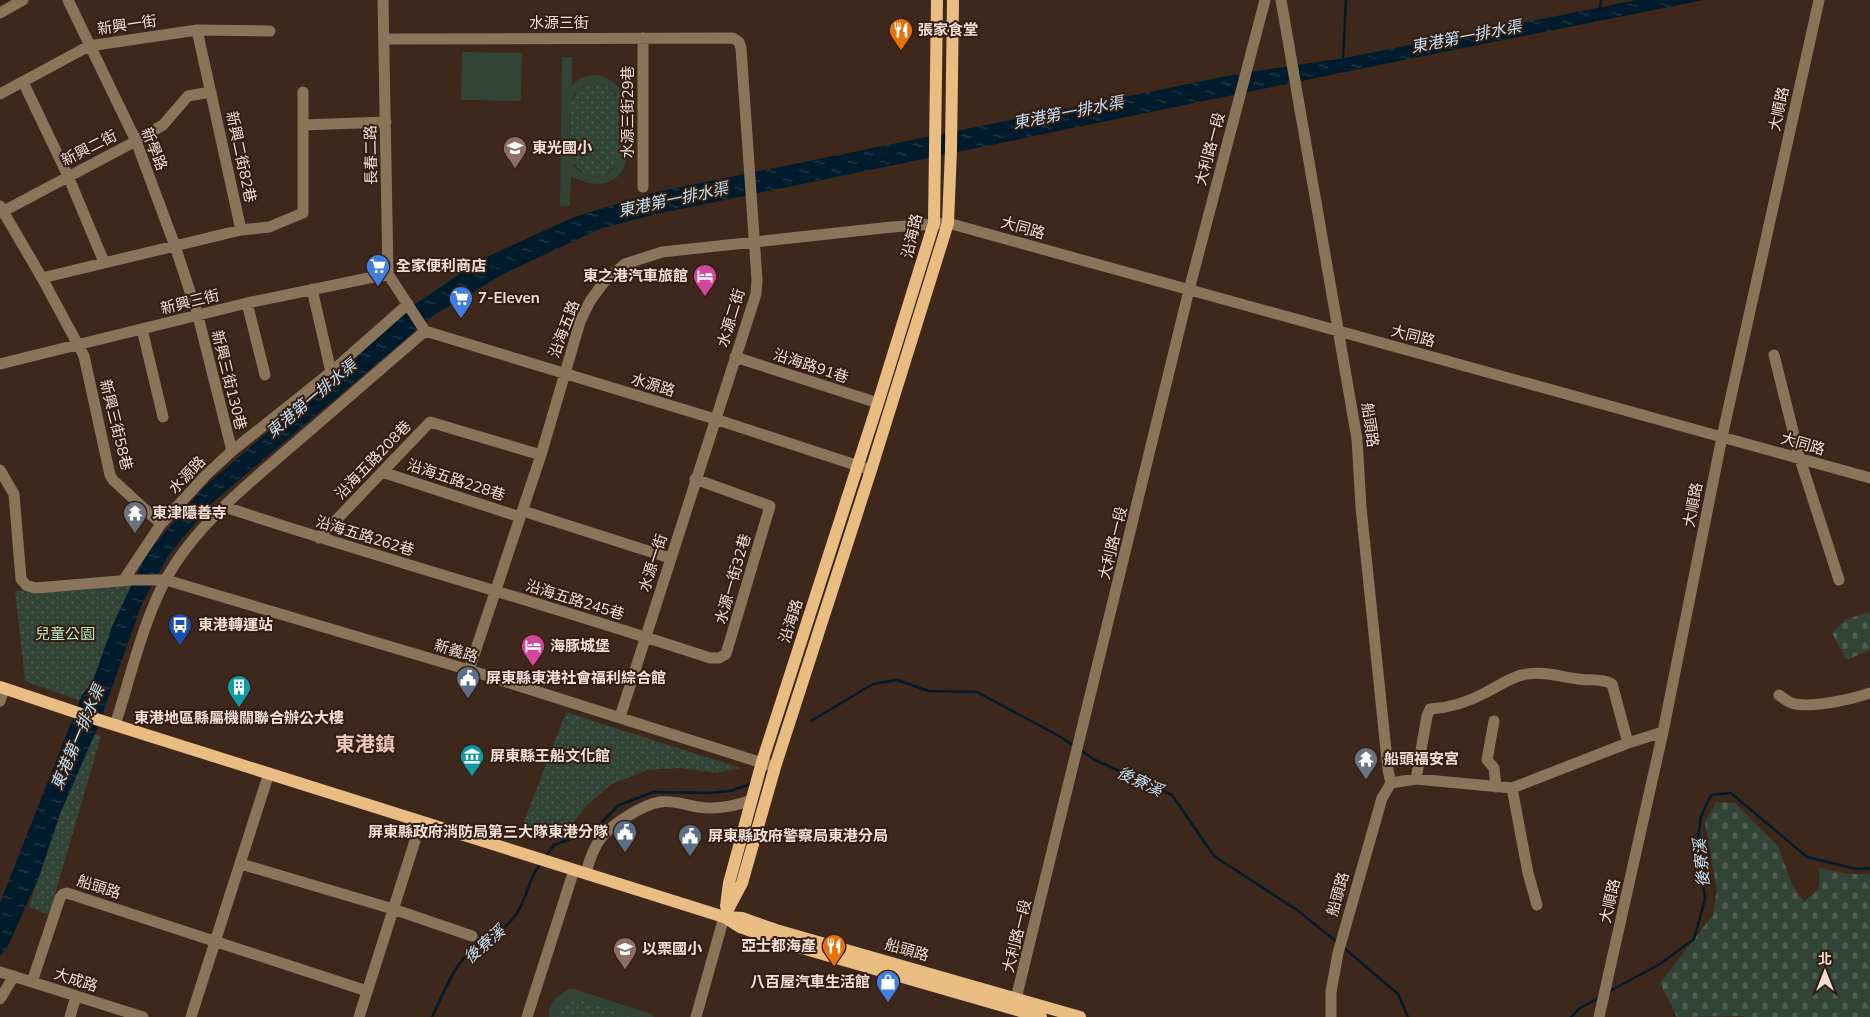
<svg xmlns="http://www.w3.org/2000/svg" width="1870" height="1017" viewBox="0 0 1870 1017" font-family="Mulish,'Noto Sans TC',sans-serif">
  <defs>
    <pattern id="green-dots" width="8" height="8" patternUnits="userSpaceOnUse" patternTransform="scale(1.25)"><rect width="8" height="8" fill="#324435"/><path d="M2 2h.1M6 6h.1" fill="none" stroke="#505f52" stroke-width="1.8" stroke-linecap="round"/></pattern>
    <pattern id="cemetery-stones" width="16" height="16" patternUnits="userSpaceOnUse" patternTransform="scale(1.25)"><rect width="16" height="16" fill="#324435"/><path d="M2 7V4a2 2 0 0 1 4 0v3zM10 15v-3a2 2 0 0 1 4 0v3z" fill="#505f52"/></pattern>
    <pattern id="water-ripples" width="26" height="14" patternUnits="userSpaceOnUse" patternTransform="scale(1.25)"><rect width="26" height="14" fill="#001b2b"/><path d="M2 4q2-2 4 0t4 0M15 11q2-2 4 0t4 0" fill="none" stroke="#263c49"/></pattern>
  </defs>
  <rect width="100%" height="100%" fill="#3e271b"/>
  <path fill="url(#green-dots)" d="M597 83 608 87 619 99V156L616 165 603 176 594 177 585 175 573 163 570 155V105L579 89 587 85Z
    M138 582 86 703 25 681 15 591Z
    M566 712 740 768 718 773 680 768 648 770 612 784 587 805 573 823 568 825 520 832Z
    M93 734 101 736 49 915 29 907 61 805Z
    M578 999 636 1017H557C558 1005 567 1001 578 999Z"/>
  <path fill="url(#cemetery-stones)" d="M1870 612V650L1846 660 1832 633 1846 619Z
    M1716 802 1735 803 1778 846 1792 885 1804 902 1819 889V868L1850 874H1870V1017H1744L1743 1016 1677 1017 1660 983 1713 915 1717 891 1705 822Z"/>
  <path fill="#324435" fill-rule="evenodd" d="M462 52 522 53 521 101 461 100Z
    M562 57H572V86C574 84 577 80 580 79 598 68 620 82 626 99 629 108 627 121 627 130 627 141 629 154 625 164 616 190 590 187 571 176L570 206H560ZM597 83C606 86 614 89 618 98 622 109 621 154 616 163 613 171 603 177 595 177 586 177 577 171 573 163 569 155 569 116 570 106 571 101 575 93 579 89 584 85 591 84 597 83Z
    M569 989H574L652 1014 654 1017H636L578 999 565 1003 559 1009 557 1017H549C548 1002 557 996 569 989Z"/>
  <path fill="url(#water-ripples)" d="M1637 0H1704L1389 63 661 213 602 228 505 273 434 315 212 503 168 556 142 604 97 729 60 814 39 877 8 946 0 956V903L82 695 93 681 113 624 147 553 204 487 414 305 480 260 574 217 656 192 1242 73 1345 58Z"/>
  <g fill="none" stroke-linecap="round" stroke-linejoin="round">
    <path stroke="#001b2b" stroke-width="2.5" d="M1600 8 1601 0
      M1343 60 1346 0
      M811 721 873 684 897 680 929 691 977 692 1059 736 1074 746
      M1081 750 1093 759 1172 795 1214 856 1297 910 1338 943
      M545 857 554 845 573 838 599 825 619 805 654 792 708 793 730 791 751 784
      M1344 948 1398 994 1408 1017
      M1608 992 1660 964 1694 939 1705 899 1698 837 1701 816 1711 795 1731 793 1807 857 1856 869 1870 868
      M432 1017C440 1001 453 968 465 957 479 943 498 935 511 921 526 905 527 881 540 864
      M1571 1017 1580 1008 1599 998"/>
    <path stroke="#8b755a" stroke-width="11" d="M68 0 136 141 175 246 198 316 232 451
      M383 0 388 274 425 331 715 419 871 470
      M1281 0 1357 439 1361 507 1388 770 1391 783
      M0 13 23 0
      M197 30 241 230
      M643 38V187
      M384 39 733 38 739 42 741 48 757 280 756 294 620 717
      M23 82 68 176 104 262
      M0 94 89 46 197 30 270 31
      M303 125 386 122
      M0 206 42 278 84 356 110 475 113 480 161 524
      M0 213 136 141 163 125 188 96 211 92
      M42 278 241 230 269 227 303 213V92
      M312 289 331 372
      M247 303 265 375
      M142 329 163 417
      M1774 355 1800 459 1839 580
      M735 357 878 403
      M0 364 247 303 388 274
      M0 470 14 494 21 579 26 585 35 588 131 580H166L469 670 775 767
      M382 472 520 517
      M225 507C386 560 549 605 710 658H719L726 654 770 506 695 479
      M523 511 670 558
      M319 538 430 422 541 455
      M123 581 161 524 206 475 232 451 331 372 408 304
      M469 670 541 455 580 322 590 301 604 282 625 264 662 252 892 227 948 223 1870 478
      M1779 695C1783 698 1788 702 1792 703 1809 709 1853 699 1870 693
      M0 701 4 689
      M1494 721 1487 760 1494 768 1496 787
      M115 725C131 676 142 624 166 579 195 526 248 484 293 445 337 407 381 369 425 331
      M1416 779 1427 716 1430 709C1449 708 1468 702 1485 693 1499 686 1512 676 1527 674 1544 671 1561 677 1578 679 1589 681 1601 678 1612 684L1628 743
      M1512 788 1528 873 1537 905
      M241 864 393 909 472 936
      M586 873C589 861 593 848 601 838 612 824 642 805 660 802 673 800 686 805 698 807 716 810 735 806 752 800
      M0 972 143 1017
      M32 982 60 898 63 894 67 893 367 991
      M0 999 14 976
      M1014 1007 1189 290 1265 0
      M70 1017 76 996
      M191 1017 269 773
      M359 1017 421 822
      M527 1017 574 870
      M696 1017 724 917
      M1331 1017V992L1338 953 1382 798 1391 783 1416 779 1512 788 1628 743 1663 732
      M1599 1017 1663 732 1722 437 1819 0"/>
    <path stroke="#e9bd82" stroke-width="12" d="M0 687 99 720 724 917 740 927 788 944 1041 1017
      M726 906 729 883 762 762 878 403 934 223 937 0
      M724 917 742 883 775 767 871 470 948 223 951 150 953 0
      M727 917 742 918 776 930 1080 1017"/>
  </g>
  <defs>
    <g id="restaurant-pin" transform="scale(1.25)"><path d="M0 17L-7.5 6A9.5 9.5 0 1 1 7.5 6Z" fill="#e8710a" stroke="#341d11"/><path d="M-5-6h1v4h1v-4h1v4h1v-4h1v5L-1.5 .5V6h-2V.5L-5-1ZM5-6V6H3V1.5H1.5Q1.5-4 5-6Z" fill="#fff"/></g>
    <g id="school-pin" transform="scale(1.25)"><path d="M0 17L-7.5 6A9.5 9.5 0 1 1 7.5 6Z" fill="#8d6e63" stroke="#341d11"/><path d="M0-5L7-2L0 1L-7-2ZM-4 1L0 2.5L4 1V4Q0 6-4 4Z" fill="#fff"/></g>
    <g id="supermarket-pin" transform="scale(1.25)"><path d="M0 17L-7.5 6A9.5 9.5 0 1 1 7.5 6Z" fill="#3f7fe0" stroke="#341d11"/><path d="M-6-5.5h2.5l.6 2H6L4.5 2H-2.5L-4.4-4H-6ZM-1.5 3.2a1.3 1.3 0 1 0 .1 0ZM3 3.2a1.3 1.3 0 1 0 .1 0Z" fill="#fff"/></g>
    <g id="hotel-pin" transform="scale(1.25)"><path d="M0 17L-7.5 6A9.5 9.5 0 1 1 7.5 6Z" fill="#d1479c" stroke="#341d11"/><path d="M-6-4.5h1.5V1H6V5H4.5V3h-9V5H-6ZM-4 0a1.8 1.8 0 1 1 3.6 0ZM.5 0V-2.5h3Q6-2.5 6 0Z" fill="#fff"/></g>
    <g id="temple-pin" transform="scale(1.25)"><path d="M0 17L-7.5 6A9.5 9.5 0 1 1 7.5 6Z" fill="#6b7280" stroke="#341d11"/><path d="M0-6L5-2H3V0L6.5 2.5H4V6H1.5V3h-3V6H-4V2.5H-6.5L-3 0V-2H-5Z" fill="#fff"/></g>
    <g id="bus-pin" transform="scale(1.25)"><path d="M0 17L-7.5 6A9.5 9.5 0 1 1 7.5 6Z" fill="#1a4fb4" stroke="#341d11"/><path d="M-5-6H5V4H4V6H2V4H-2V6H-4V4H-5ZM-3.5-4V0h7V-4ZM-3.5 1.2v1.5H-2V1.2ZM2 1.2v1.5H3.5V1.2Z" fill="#fff"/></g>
    <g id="civic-pin" transform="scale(1.25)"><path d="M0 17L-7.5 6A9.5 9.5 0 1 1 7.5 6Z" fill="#5c6f8a" stroke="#341d11"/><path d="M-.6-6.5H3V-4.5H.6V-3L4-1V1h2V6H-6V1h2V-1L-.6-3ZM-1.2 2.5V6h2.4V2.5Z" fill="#fff"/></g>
    <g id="building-pin" transform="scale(1.25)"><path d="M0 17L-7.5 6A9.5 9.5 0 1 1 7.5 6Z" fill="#0f9aa8" stroke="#341d11"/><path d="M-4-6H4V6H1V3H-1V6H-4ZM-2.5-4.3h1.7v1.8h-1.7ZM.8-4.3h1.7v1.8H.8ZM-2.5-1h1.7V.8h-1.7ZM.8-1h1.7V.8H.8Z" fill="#fff"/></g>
    <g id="museum-pin" transform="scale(1.25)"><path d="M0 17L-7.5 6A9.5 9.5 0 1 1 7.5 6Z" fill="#0f9aa8" stroke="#341d11"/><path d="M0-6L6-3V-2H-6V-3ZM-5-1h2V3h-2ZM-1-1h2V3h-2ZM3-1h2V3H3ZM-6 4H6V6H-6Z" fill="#fff"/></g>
    <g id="shop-pin" transform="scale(1.25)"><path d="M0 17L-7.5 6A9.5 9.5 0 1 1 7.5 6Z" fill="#3f7fe0" stroke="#341d11"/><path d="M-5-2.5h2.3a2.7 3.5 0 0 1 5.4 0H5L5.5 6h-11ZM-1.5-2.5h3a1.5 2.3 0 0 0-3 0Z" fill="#fff"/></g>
  </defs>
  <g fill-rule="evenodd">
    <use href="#restaurant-pin" x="901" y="30"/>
    <use href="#school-pin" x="515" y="148"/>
    <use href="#supermarket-pin" x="378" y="266"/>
    <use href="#hotel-pin" x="705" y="276"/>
    <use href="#supermarket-pin" x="461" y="298"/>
    <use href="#temple-pin" x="135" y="513"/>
    <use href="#bus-pin" x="180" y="625"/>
    <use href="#hotel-pin" x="533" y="646"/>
    <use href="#civic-pin" x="468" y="678"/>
    <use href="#building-pin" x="239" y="687"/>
    <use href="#museum-pin" x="472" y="756"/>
    <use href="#temple-pin" x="1366" y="759"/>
    <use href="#civic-pin" x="625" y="832"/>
    <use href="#civic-pin" x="690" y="836"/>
    <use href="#restaurant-pin" x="834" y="946"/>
    <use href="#school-pin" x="625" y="949"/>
    <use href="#shop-pin" x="888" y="982"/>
  </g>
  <g text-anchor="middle" stroke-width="4" stroke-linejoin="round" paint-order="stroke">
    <g font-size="15" fill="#efdfd7" stroke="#341d11">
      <text x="559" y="28">水源三街</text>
      <text transform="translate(127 25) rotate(-8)" y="5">新興一街</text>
      <text transform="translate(1779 109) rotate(-78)" y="5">大順路</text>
      <text transform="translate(628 112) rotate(-90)" y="5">水源三街29巷</text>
      <text transform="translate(89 148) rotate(-27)" y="5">新興二街</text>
      <text transform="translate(154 149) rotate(68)" y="5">新學路</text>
      <text transform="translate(1210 149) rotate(-75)" y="5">大利路一段</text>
      <text transform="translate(371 155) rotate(-91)" y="5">長春二路</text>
      <text transform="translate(241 157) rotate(78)" y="5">新興二街82巷</text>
      <text transform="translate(1023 228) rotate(16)" y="5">大同路</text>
      <text transform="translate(912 236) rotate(-77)" y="5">沿海路</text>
      <text transform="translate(190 302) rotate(-14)" y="5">新興三街</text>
      <text transform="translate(731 318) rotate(-73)" y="5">水源二街</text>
      <text transform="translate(564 329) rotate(-69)" y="5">沿海五路</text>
      <text transform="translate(1413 336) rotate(15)" y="5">大同路</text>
      <text transform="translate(811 366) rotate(18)" y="5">沿海路91巷</text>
      <text transform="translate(229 380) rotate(76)" y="5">新興三街130巷</text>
      <text transform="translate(653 385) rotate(17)" y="5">水源路</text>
      <text transform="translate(116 425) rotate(76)" y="5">新興三街58巷</text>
      <text transform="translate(1370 425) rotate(82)" y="5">船頭路</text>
      <text transform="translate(1803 444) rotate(16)" y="5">大同路</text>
      <text transform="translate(373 460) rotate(-46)" y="5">沿海五路208巷</text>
      <text transform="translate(187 475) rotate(-46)" y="5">水源路</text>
      <text transform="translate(456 480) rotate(18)" y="5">沿海五路228巷</text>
      <text transform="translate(1693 505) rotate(-79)" y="5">大順路</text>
      <text transform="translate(365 536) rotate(17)" y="5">沿海五路262巷</text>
      <text transform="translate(1113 543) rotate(-76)" y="5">大利路一段</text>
      <text transform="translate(653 563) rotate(-72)" y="5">水源一街</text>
      <text transform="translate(733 579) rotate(-74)" y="5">水源一街32巷</text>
      <text transform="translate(575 600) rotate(17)" y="5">沿海五路245巷</text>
      <text transform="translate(791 621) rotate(-72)" y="5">沿海路</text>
      <text transform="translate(456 651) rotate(17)" y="5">新義路</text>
      <text transform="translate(99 887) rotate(18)" y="5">船頭路</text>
      <text transform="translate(1338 894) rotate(-74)" y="5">船頭路</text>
      <text transform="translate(1610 901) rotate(-77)" y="5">大順路</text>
      <text transform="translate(1017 936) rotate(-76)" y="5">大利路一段</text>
      <text transform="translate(907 950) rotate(16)" y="5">船頭路</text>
      <text transform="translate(76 980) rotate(18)" y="5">大成路</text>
    </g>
    <g font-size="15" font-weight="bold" fill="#efdfd7" stroke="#341d11" text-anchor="start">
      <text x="918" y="35">張家食堂</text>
      <text x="532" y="153">東光國小</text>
      <text x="396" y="271">全家便利商店</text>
      <text x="688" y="281" text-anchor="end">東之港汽車旅館</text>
      <text x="478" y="303">7-Eleven</text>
      <text x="152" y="518">東津隱善寺</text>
      <text x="198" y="630">東港轉運站</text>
      <text x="550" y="651">海豚城堡</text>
      <text x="486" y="683">屏東縣東港社會福利綜合館</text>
      <text x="239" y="723" text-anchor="middle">東港地區縣屬機關聯合辦公大樓</text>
      <text x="490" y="761">屏東縣王船文化館</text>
      <text x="1384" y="764">船頭福安宮</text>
      <text x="608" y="837" text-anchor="end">屏東縣政府消防局第三大隊東港分隊</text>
      <text x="708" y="841">屏東縣政府警察局東港分局</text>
      <text x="816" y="951" text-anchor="end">亞士都海產</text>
      <text x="642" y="954">以栗國小</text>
      <text x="870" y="987" text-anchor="end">八百屋汽車生活館</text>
    </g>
    <g font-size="15" fill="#b6e8be" stroke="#341d11">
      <text x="65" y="639">兒童公園</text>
    </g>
    <g font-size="16" font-style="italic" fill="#c0e1f7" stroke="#341d11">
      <text transform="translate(1466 36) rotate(-11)" y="6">東港第一排水渠</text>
      <text transform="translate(1068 112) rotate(-11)" y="6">東港第一排水渠</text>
      <text transform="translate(673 199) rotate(-12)" y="6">東港第一排水渠</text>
      <text transform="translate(311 398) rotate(-40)" y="6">東港第一排水渠</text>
      <text transform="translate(77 737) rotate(-67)" y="6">東港第一排水渠</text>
      <text transform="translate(1140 781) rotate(25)" y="6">後寮溪</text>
      <text transform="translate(1701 863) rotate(-95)" y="6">後寮溪</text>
      <text transform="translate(484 944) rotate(-41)" y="6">後寮溪</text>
    </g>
    <g font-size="20" font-weight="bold" fill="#e6c7b8" stroke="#341d11">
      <text x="365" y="751">東港鎮</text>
    </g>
  </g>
  <g transform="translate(1825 972)" stroke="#341d11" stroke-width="4" paint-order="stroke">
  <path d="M0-4L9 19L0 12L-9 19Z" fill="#efdfd7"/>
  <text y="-8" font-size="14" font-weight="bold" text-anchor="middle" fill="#efdfd7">北</text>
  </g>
</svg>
